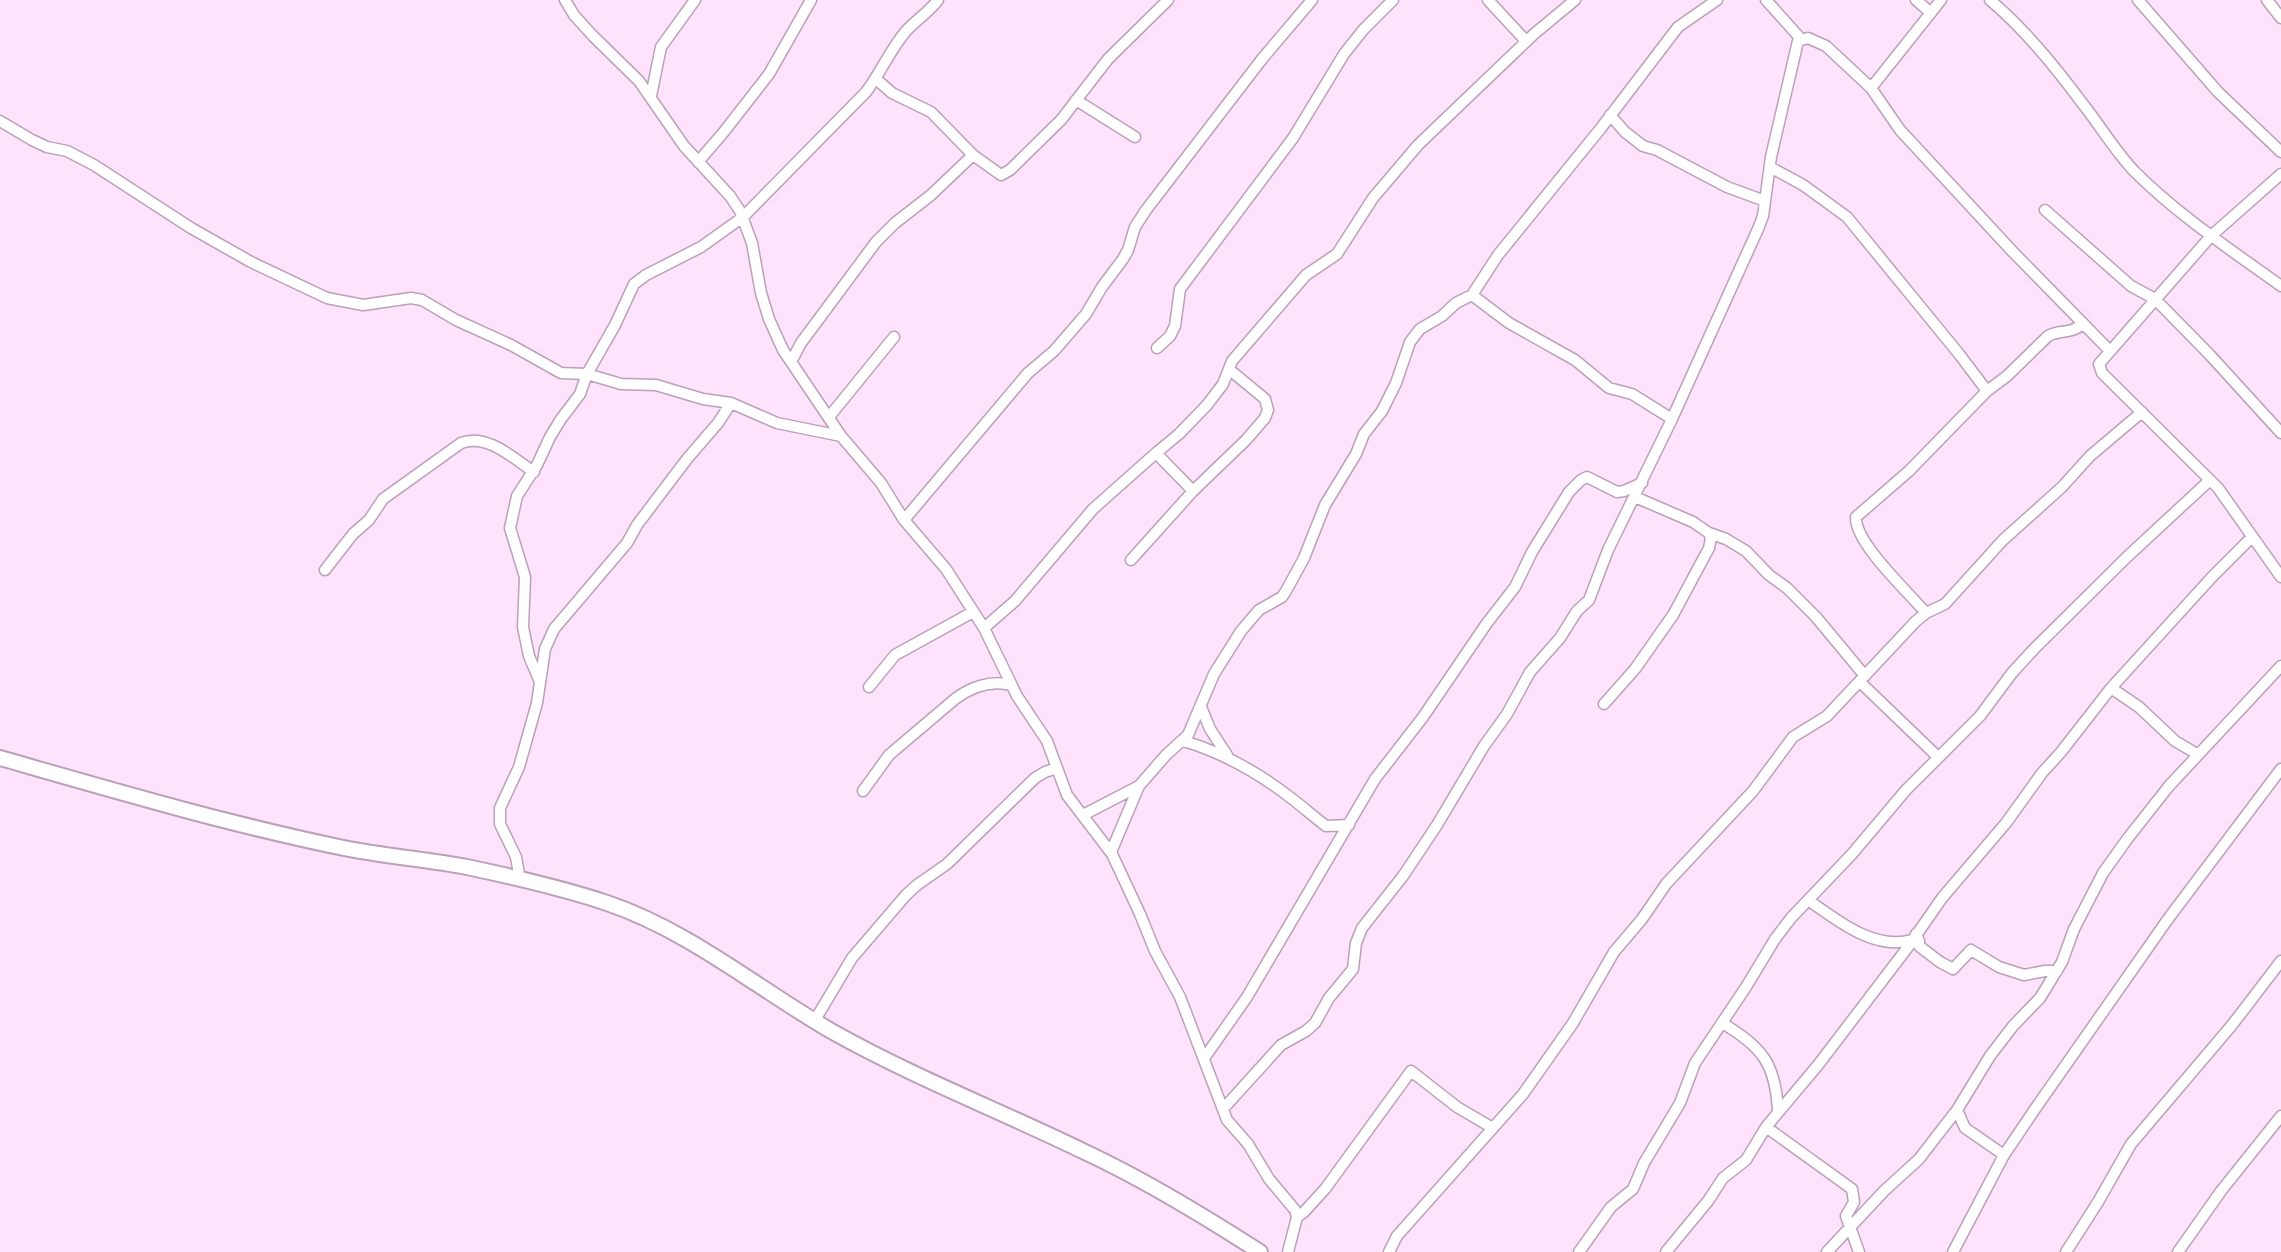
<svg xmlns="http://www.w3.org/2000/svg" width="2281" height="1252" viewBox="0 0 2281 1252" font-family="Signika,sans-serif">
  <rect width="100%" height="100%" fill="#ffe3fd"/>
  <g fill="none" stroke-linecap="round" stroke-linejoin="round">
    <g stroke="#baa0b8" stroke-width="13">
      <path id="street" d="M565 0 574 15 593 36 639 81 684 146 730 196 740 211 752 243 761 293 769 319 783 350 841 436 881 483 904 520 946 569 984 628 1017 696 1047 741 1067 795 1112 854 1140 914 1155 951 1180 997 1227 1120 1248 1144 1269 1179 1295 1210 1297 1217 1288 1252
        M1488 0 1526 41
        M1766 0 1801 39
        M1916 0 1931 13
        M1941 0 1871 88 1900 130 2012 251 2110 351
        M1990 0C2028 32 2059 72 2089 112 2104 132 2117 153 2134 171 2178 215 2231 250 2281 286
        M2138 0 2218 92 2281 152
        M2267 0 2281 18
        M876 79 892 93 931 112 973 155 1001 175 1010 170 1061 120 1108 59 1168 0
        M651 96 661 47 695 0
        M1076 100 1135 137
        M1610 115 1625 132 1643 146 1657 150 1727 187 1765 201
        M0 121 32 140 47 147 67 151 94 165 191 228 251 262 327 298 363 305 411 298 422 300 456 320 511 345 561 373 587 374 621 384 656 385 703 399 731 403 777 423 841 436
        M698 162 723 133 769 74 811 0
        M1770 167 1803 185 1847 217 1959 354 1987 391 1909 471 1856 517C1854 542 1909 593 1926 613
        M2045 210 2131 286 2155 299 2209 354 2281 433
        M1472 295 1509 323 1575 360 1609 388 1632 394 1672 419
        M1157 348 1170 336 1175 326 1180 289 1293 138 1344 54 1363 30 1393 0
        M791 362 801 343 876 242 895 223 931 195 973 155
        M1987 391 2007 376 2048 336C2060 329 2072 335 2083 323
        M829 417 894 337
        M2210 480 2102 373 2099 364 2211 236 2281 174
        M1193 491 1156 453 1179 434 1207 405 1223 384 1232 361 1306 275 1337 254 1373 198 1418 145 1534 34 1575 0
        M904 520 1028 373 1054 351 1086 314 1102 287 1123 259 1128 250 1135 227 1146 210 1262 59 1312 0
        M1709 533 1726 539 1746 551 1769 575 1787 588 1816 617 1865 676
        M1131 560 1193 491 1246 440 1265 418 1268 410 1265 399 1230 370
        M325 570 353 534 369 520 383 499 461 443C487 433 513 458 534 472
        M984 628 1015 601 1093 509 1156 453
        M540 682 529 656 523 627 525 577 510 528 517 496 537 465 550 437 561 419 580 394 587 374 615 325 634 284 646 275 701 247 743 217 866 92C881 72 890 50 906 31 916 20 929 12 938 0
        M1860 682 1938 757
        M869 687 895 655 973 612
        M2111 688 2139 707 2175 741 2197 754
        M1604 704 1635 669 1673 615 1709 548 1711 538 1709 533 1693 522 1635 497
        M1201 707 1210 729 1227 755
        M1184 741C1223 753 1259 773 1291 798 1303 807 1314 817 1326 826L1349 825
        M863 791 889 755 955 699C971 687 991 680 1011 685
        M1083 815 1139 786
        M1111 852 1139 786 1166 755 1188 735 1214 674 1241 631 1259 610 1282 597 1286 591 1304 558 1325 505 1356 454 1364 434 1382 411 1396 383 1410 342 1420 329 1442 316 1456 303 1472 295 1498 255 1601 128 1678 27 1717 0
        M520 880 516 857 500 824V808L519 767 537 703 545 649 554 629 627 543 637 525 687 459 718 423 731 403
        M1808 900C1837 920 1874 951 1912 940
        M1916 934 1919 941V946L1940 962 1953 969 1971 950 1999 967 2024 975 2045 971H2057
        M815 1020 852 958 906 895 917 885 947 864 1035 778 1045 772 1057 768
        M1722 1023C1763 1047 1776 1065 1778 1112
        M1205 1057 1247 997 1375 779 1423 717 1487 623 1515 587 1532 552 1569 492 1581 480 1587 477 1617 492 1624 491 1642 483
        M1223 1109 1281 1045 1306 1031 1315 1023 1329 998 1353 969 1356 943 1362 928 1403 876 1437 825 1484 746 1507 714 1530 672 1560 638 1577 611 1589 600 1608 550 1672 419 1758 229 1763 216 1771 157 1798 41 1808 38 1826 46 1871 88
        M1957 1110 1965 1128 2004 1155
        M1766 1127 1852 1189 1854 1202 1846 1216 1859 1252
        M1297 1217 1304 1212 1325 1189 1411 1071 1457 1107 1491 1127
        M1389 1252 1397 1236 1523 1094 1573 1023 1614 952 1642 919 1666 884 1753 791 1793 737 1827 716 1916 621 1926 613 1945 604 2003 540 2062 487 2090 456 2142 412
        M1579 1252 1611 1207 1633 1189 1644 1163 1680 1103 1695 1063 1746 987 1775 939 1791 918 1852 854 1906 790 1980 716 2012 673 2034 649 2128 556 2210 480 2218 488 2281 577
        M1666 1252 1708 1201 1723 1178 1746 1160 1766 1127 1818 1065 1908 947 1942 898 2006 823 2042 773 2061 752 2111 688 2212 577 2252 537
        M1827 1252 1884 1191 1919 1159 1936 1137 1957 1110 1990 1056 2013 1026 2040 998 2062 962 2074 929 2103 873 2128 838 2169 786 2281 666
        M1953 1252 2004 1155 2035 1109 2168 919 2281 769
        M2066 1252 2098 1202 2131 1144 2232 1025 2281 961
        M2178 1252 2221 1191 2281 1116"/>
    </g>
    <g stroke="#baa0b8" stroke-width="18">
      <path id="secondary" d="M0 758C112 790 224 823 339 847 381 856 425 859 467 867 514 877 562 888 607 903 690 931 758 989 833 1032 915 1078 1003 1112 1087 1153 1147 1181 1204 1216 1260 1252"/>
    </g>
    <use href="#street" stroke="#fff" stroke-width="10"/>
    <use href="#secondary" stroke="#fff" stroke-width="14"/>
  </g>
</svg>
